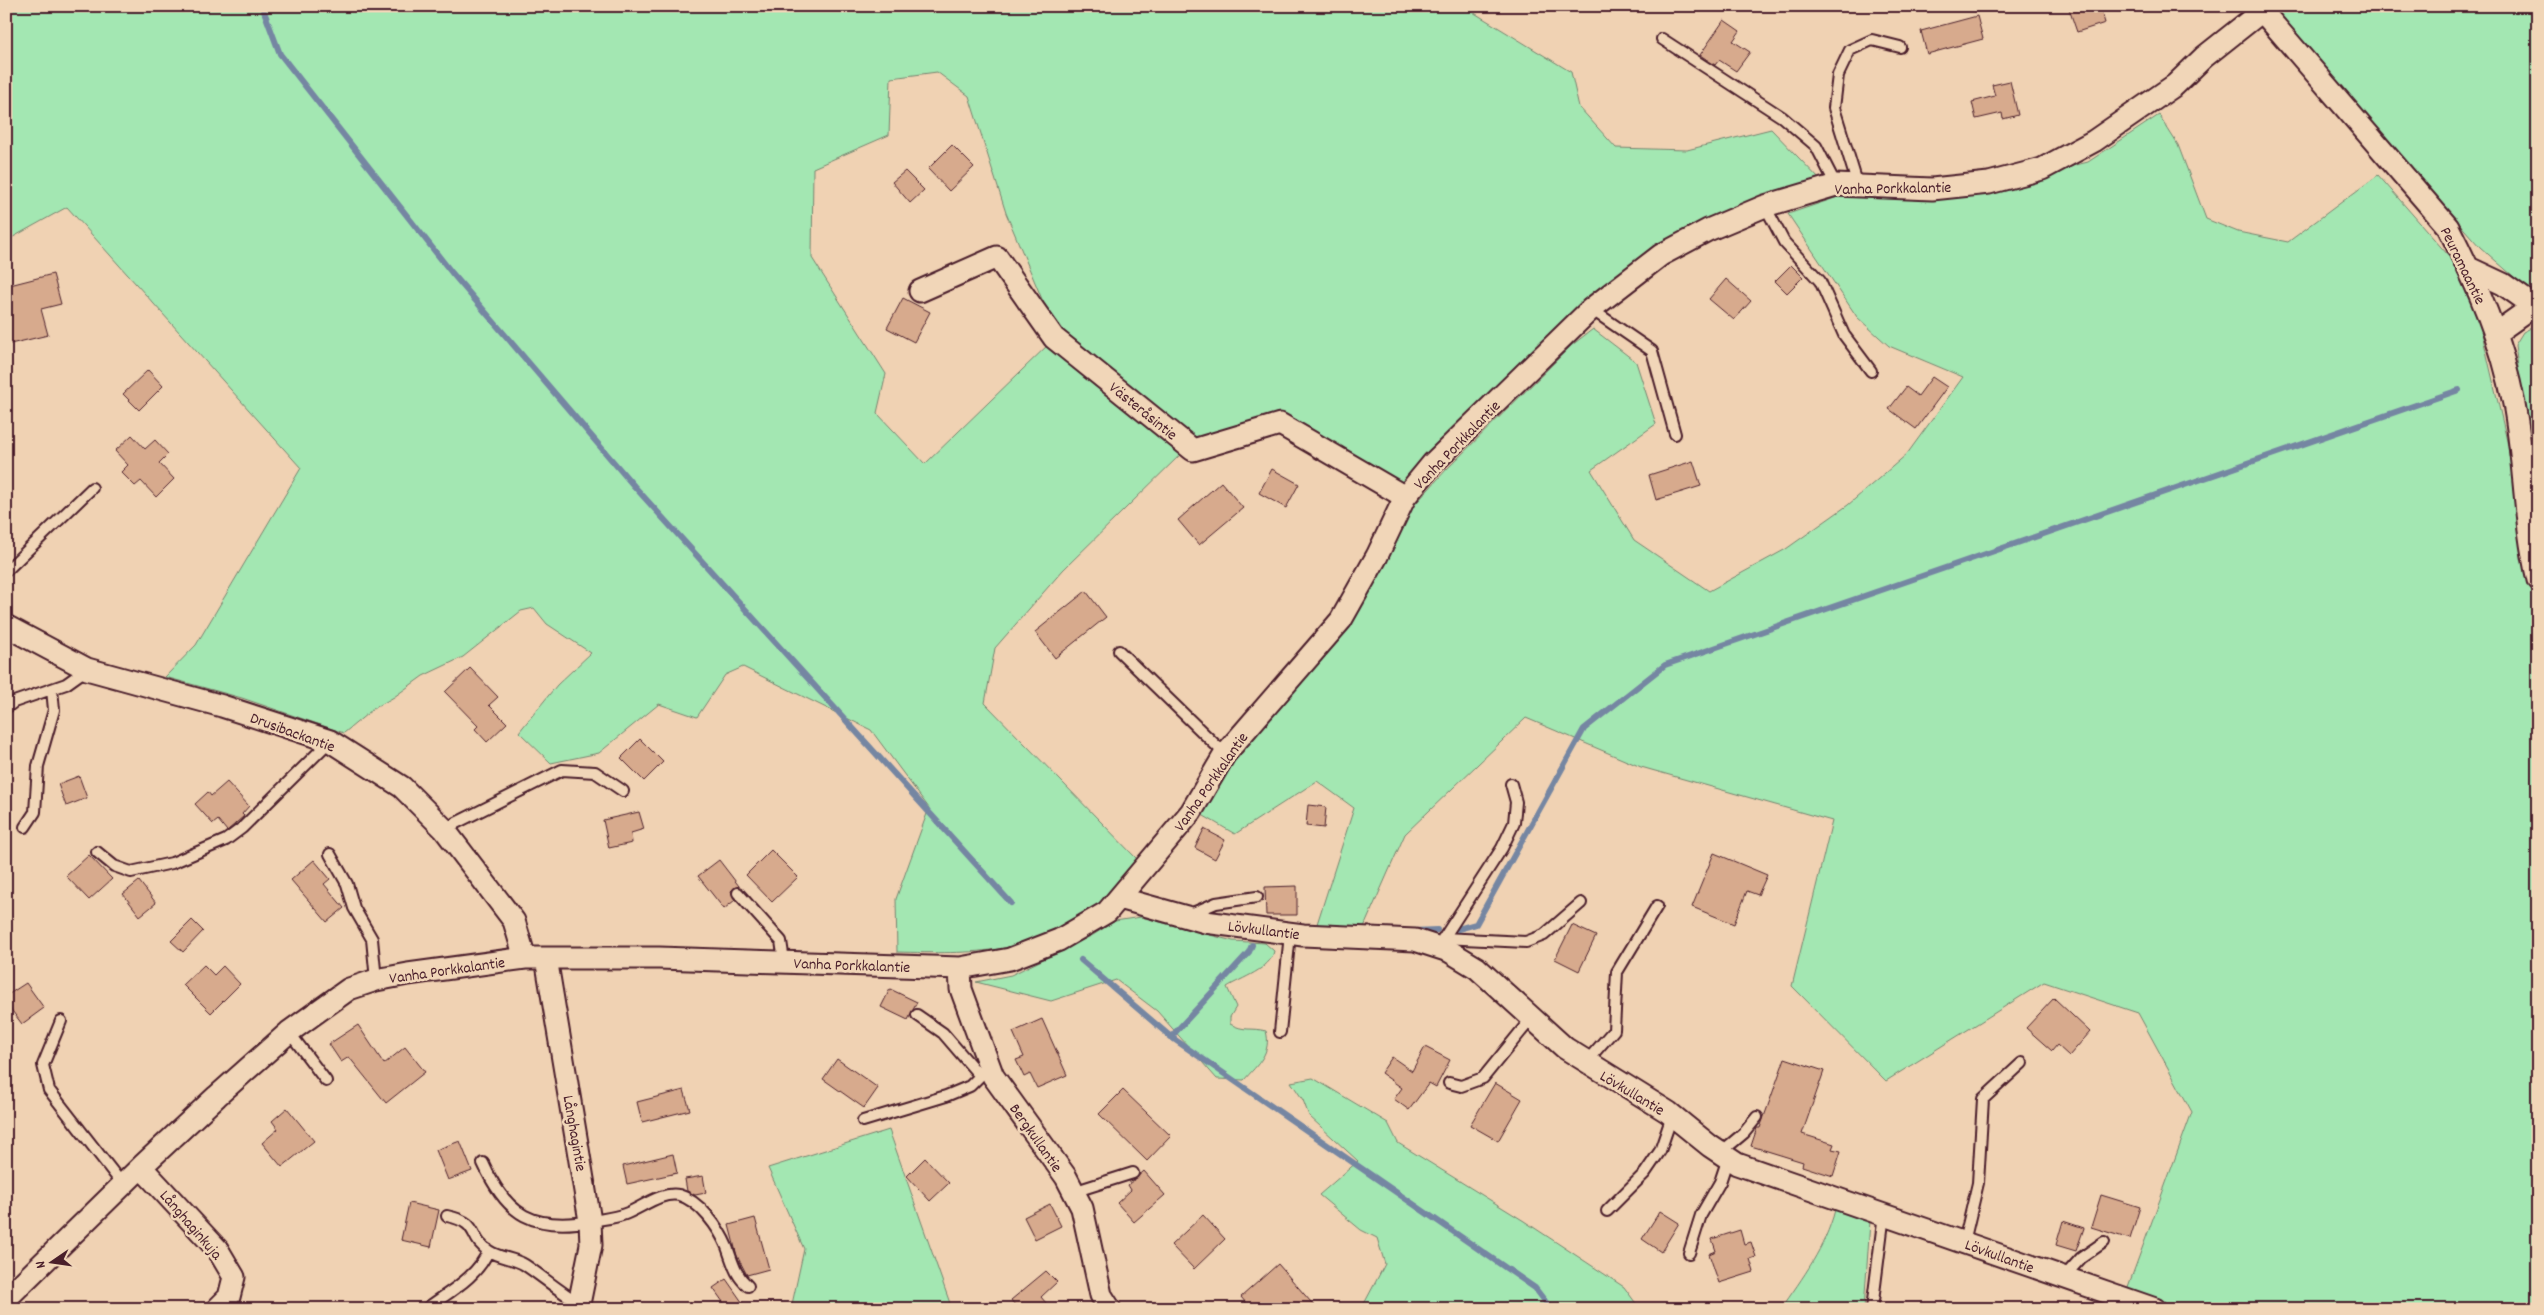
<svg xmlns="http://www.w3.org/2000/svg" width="2544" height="1315" viewBox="0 0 2544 1315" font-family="Dekko,sans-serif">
  <rect width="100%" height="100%" fill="#f0d2b3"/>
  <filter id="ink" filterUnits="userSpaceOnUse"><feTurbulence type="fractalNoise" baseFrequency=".02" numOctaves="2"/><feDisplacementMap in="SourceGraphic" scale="10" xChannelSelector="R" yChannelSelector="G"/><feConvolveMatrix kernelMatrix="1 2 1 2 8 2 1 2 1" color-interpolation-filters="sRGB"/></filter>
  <g filter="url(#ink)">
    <path fill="#a3e7b2" stroke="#76836e" d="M6 6H1463L1571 72 1579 107 1616 148 1687 150 1771 129 1824 184 1690 231 1402 488 1282 418 1193 443 1057 335 1006 213 969 96 937 72 891 78 889 135 813 168 812 258 886 374 877 413 925 464 1052 341 1187 448 1063 570 995 648 985 703 1138 860C1125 875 1113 895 1098 907 1038 955 970 954 897 952L896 899 929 808 871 730 743 667 725 675 697 717 659 704 599 753 551 763 519 732 557 685 591 653 547 624 534 608 521 611 463 657 423 676 394 697 373 709 344 733 242 698 165 677 196 645 301 468 67 207 6 241Z
      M2274 6H2538V298L2480 247 2292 35Z
      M2159 115 2178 145 2206 219 2238 232 2288 242 2378 175 2448 255 2476 308 2507 441 2530 586 2538 601V1309H2169L2125 1295 2192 1112 2138 1013 2044 982 1886 1081 1792 986 1832 821 1641 767 1526 718 1405 834 1364 927H1316L1354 808 1317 781 1235 834 1197 812 1410 510 1446 470 1572 345 1593 329 1636 362 1656 424 1591 470 1634 540 1709 591 1786 549 1848 505 1907 454 1963 377 1889 346 1857 317 1788 214 1838 197 1969 192 2088 162Z
      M2535 326 2538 327V512L2515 345 2523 332Z
      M1141 917 1233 941 1265 943 1274 951C1271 969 1241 978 1227 987L1236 1007 1230 1017V1024C1245 1032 1251 1027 1266 1031 1272 1053 1258 1064 1244 1080L1217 1079 1157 1011 1116 980 1051 1001 976 982 1011 975 1093 935 1115 921Z
      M1313 1078 1388 1123 1398 1143 1524 1221 1624 1287 1640 1309H1358L1365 1302 1385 1264 1377 1238 1361 1230 1319 1195 1358 1161 1309 1116 1303 1100 1291 1082Z
      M889 1130 952 1309H791L804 1249 768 1168Z
      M1835 1210 1870 1221 1864 1309H1781C1803 1277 1825 1248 1835 1210Z"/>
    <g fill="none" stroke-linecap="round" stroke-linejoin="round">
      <path stroke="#7586a2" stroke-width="6" d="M262 6 280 54 452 273 634 486 1011 903
        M1458 929 1476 924 1584 729 1665 665 2459 390
        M1413 931 1437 930
        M1081 960 1171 1037 1249 952 1252 945
        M1171 1037 1535 1288 1551 1309"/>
    </g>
    <path fill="#d7aa8d" stroke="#4a1f2b" d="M2068 6H2100L2105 23 2077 32Z
      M1977 16 1983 39 1927 54 1921 31Z
      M1724 20 1740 31 1733 41 1750 52 1736 71 1719 60 1715 65 1700 55Z
      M2010 81 2018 115 2003 119 2002 113 1976 119 1972 102 1995 96 1992 85Z
      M952 145 974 167 949 191 928 169Z
      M905 171 924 190 910 203 892 182Z
      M1791 265 1803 277 1787 293 1775 281Z
      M53 274 61 304 41 309 48 335 6 345V286Z
      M1726 279 1751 301 1734 320 1709 299Z
      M903 298 930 312 914 342 887 328Z
      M148 370 163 386 139 410 123 394Z
      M1932 377 1947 387 1916 429 1889 409 1906 387 1918 396Z
      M132 435 145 449 155 440 168 454 159 463 174 479 156 497 141 481 135 486 121 472 128 465 115 451Z
      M1693 461 1701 486 1656 500 1649 475Z
      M1272 469 1299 484 1286 508 1259 493Z
      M1221 482 1243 508 1199 545 1178 520Z
      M1086 591 1106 617 1055 658 1035 632Z
      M470 668 498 697 489 705 507 723 487 742 475 729 478 726 445 692Z
      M640 739 663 762 644 781 621 758Z
      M79 776 87 798 66 806 58 784Z
      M227 782 249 806 242 814 244 816 227 831 218 820 213 824 195 804 208 792 211 796Z
      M1308 805 1326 807 1324 828 1306 826Z
      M639 812 644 829 631 833 632 843 609 848 603 820Z
      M1204 829 1225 840 1215 859 1195 848Z
      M771 850 798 877 772 902 746 875Z
      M1714 853 1767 875 1758 895 1747 891 1734 924 1692 907Z
      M89 855 112 879 89 900 66 876Z
      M314 860 330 879 324 884 344 908 327 922 291 880Z
      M719 860 739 886 734 888 731 891 735 900 724 909 698 876Z
      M139 881 156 903 140 916 123 894Z
      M1297 886V915H1266L1265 887Z
      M192 920 203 931 183 952 171 941Z
      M1572 925 1596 936 1579 971 1555 959Z
      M204 965 214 975 223 966 240 984 211 1013 183 985Z
      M26 983 44 1008 22 1024 6 1003V996Z
      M890 989 917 1002 908 1020 881 1007Z
      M2054 998 2090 1032 2069 1056 2057 1045 2052 1051 2026 1028Z
      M1042 1019 1067 1075 1037 1088 1030 1074 1024 1077 1016 1060 1024 1057 1013 1032Z
      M358 1025 384 1064 405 1047 425 1072 386 1103 349 1057 341 1062 329 1044Z
      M1425 1047 1450 1060 1436 1087 1429 1083 1409 1110 1394 1099 1402 1088 1381 1073 1392 1057 1412 1071Z
      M1785 1058 1824 1071 1802 1134 1834 1144 1832 1149 1841 1151 1833 1176 1802 1166 1803 1162 1751 1146 1757 1128H1760Z
      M837 1059 878 1088 864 1108 823 1079Z
      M1495 1083 1522 1099 1498 1141 1470 1125Z
      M684 1090 690 1110 642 1122 637 1102Z
      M1123 1090 1171 1136 1147 1161 1099 1114Z
      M287 1108 314 1141 282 1167 262 1143 278 1129 272 1121Z
      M460 1141 472 1171 448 1180 436 1150Z
      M673 1154 677 1173 627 1184 623 1166Z
      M925 1158 949 1183 930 1201 907 1176Z
      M1144 1171 1165 1195 1134 1222 1117 1203 1131 1190 1128 1185Z
      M703 1176 706 1193 695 1195 687 1191 685 1179Z
      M2101 1195 2140 1207 2130 1239 2091 1227Z
      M409 1203 439 1210 431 1247 401 1240Z
      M1050 1204 1061 1226 1035 1239 1024 1217Z
      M1660 1211 1679 1223 1661 1252 1642 1239Z
      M1203 1215 1225 1239 1194 1269 1171 1245Z
      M755 1218 769 1269 747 1275 737 1256 729 1225Z
      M2063 1221 2084 1228 2076 1251 2056 1245Z
      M1740 1230 1744 1244 1751 1242 1756 1257 1750 1259 1754 1272 1719 1283 1709 1254 1716 1251 1712 1239Z
      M1278 1264 1317 1309H1251L1241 1297Z
      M1046 1271 1057 1282 1041 1297 1051 1309H1018L1011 1300Z
      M726 1279 747 1309H728L713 1288Z"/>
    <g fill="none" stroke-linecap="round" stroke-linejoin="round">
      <g stroke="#4a1f2b" stroke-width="14">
        <path id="service" d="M1662 39 1782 117 1816 146 1836 185
          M1858 186 1834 108 1838 75 1850 50 1872 40 1900 47
          M1765 206 1784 242 1820 281 1844 335 1871 371
          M1591 309 1652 351 1675 434
          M6 571 92 488
          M1119 651 1225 754
          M6 708 14 702 66 684 87 669
          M25 827 35 812 38 766 54 710 52 689
          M444 829 562 770 595 772 623 791
          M97 852 114 866 131 872 172 863 226 840 242 828 330 741
          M330 854 347 884 354 908 372 939 376 980
          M738 893 781 941 784 961
          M1188 915 1216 903 1257 897
          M1443 938 1526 942 1544 935 1581 903
          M1438 947 1502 848 1514 823 1516 802 1511 784
          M917 1015 943 1033 980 1076
          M61 1021 43 1065 49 1090 123 1185
          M289 1032 326 1081
          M1280 1032 1290 934
          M1586 1062 1614 1030 1617 972 1657 906
          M1449 1083 1461 1086 1483 1078 1531 1019
          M863 1121 946 1096 970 1086 989 1067
          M1720 1153 1744 1133 1757 1117
          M483 1163C507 1216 533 1231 592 1221 602 1219 615 1218 625 1214 641 1208 662 1191 679 1195 700 1201 719 1228 727 1247 733 1263 735 1275 748 1286
          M1073 1192 1133 1173
          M1607 1211 1645 1173 1660 1151 1672 1116
          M447 1216C482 1223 467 1238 489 1251 499 1258 514 1258 525 1265 543 1277 560 1292 579 1303
          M1964 1242 1978 1183 1983 1099 2022 1063
          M1689 1253 1701 1215 1720 1182 1728 1158
          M2064 1277 2081 1258 2104 1242
          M426 1309C447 1293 478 1277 488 1251
          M1872 1309 1884 1214"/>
      </g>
      <g stroke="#4a1f2b" stroke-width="25">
        <path id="minor" d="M2469 268 2503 284 2538 309
          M920 291 997 257 1054 338 1193 450 1280 424 1405 497
          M2496 333 2534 306
          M6 626 87 669 222 706 330 741 402 787 444 829 514 921 525 958
          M1119 898 1205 922 1303 935 1415 940 1449 951 1477 968 1565 1048 1668 1112 1710 1146 1737 1164 2155 1309
          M546 958 590 1221 591 1245 578 1309
          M960 968 961 989 993 1076 1066 1177 1082 1208 1101 1295 1110 1309
          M141 1167 218 1250 234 1277 229 1297 217 1309
          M6 1299 141 1167 217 1096 289 1032 349 989 376 980 408 974 525 958H659L960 968 1010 959 1059 940 1107 912 1191 812 1225 754 1341 620 1377 556 1405 497 1433 463 1591 309 1661 255 1708 230 1765 206 1836 185 1932 189 1989 183 2042 169 2094 141 2175 85 2204 57 2262 11 2448 227C2477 284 2502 341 2514 404 2525 462 2524 522 2538 580"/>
      </g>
      <g stroke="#4a1f2b" stroke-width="30">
        <path id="tertiary" d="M2260 6 2262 11"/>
      </g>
      <use href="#service" stroke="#f1d6b8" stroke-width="10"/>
      <use href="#minor" stroke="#f1d6b8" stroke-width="21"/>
      <use href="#tertiary" stroke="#f1d6b8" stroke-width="26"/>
    </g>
  </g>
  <g text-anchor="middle" stroke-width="5" stroke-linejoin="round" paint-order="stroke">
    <g font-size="16" fill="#4a1f2b" stroke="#f1d6b8">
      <text transform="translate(1893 187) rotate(-1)" y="6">Vanha Porkkalantie</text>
      <text transform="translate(2464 265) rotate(64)" y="6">Peuramaantie</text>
      <text transform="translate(1144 410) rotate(39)" y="6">Västeråsintie</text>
      <text transform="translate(1456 444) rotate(-46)" y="6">Vanha Porkkalantie</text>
      <text transform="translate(293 731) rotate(20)" y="6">Drusibackantie</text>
      <text transform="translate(1210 781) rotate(-55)" y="6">Vanha Porkkalantie</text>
      <text transform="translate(1264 929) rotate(7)" y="6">Lövkullantie</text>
      <text transform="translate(852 964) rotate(2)" y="6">Vanha Porkkalantie</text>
      <text transform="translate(447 969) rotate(-8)" y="6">Vanha Porkkalantie</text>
      <text transform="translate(1633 1092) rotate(31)" y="6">Lövkullantie</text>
      <text transform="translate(576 1133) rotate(80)" y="6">Långhagintie</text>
      <text transform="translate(1037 1137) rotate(55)" y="6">Bergkullantie</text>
      <text transform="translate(192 1224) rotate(49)" y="6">Långhaginkuja</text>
      <text transform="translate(2000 1255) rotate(20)" y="6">Lövkullantie</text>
    </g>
  </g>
  <rect width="2544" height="1315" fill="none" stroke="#f1d6b8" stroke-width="25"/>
  <rect x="12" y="12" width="2519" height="1290" fill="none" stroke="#4a1f2b" stroke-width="2" filter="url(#ink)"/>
  <g transform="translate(52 1262) rotate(257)" stroke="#f1d6b8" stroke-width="4" paint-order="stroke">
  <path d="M0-4L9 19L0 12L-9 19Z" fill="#4a1f2b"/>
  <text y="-8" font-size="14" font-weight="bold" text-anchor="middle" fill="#4a1f2b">N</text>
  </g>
</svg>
